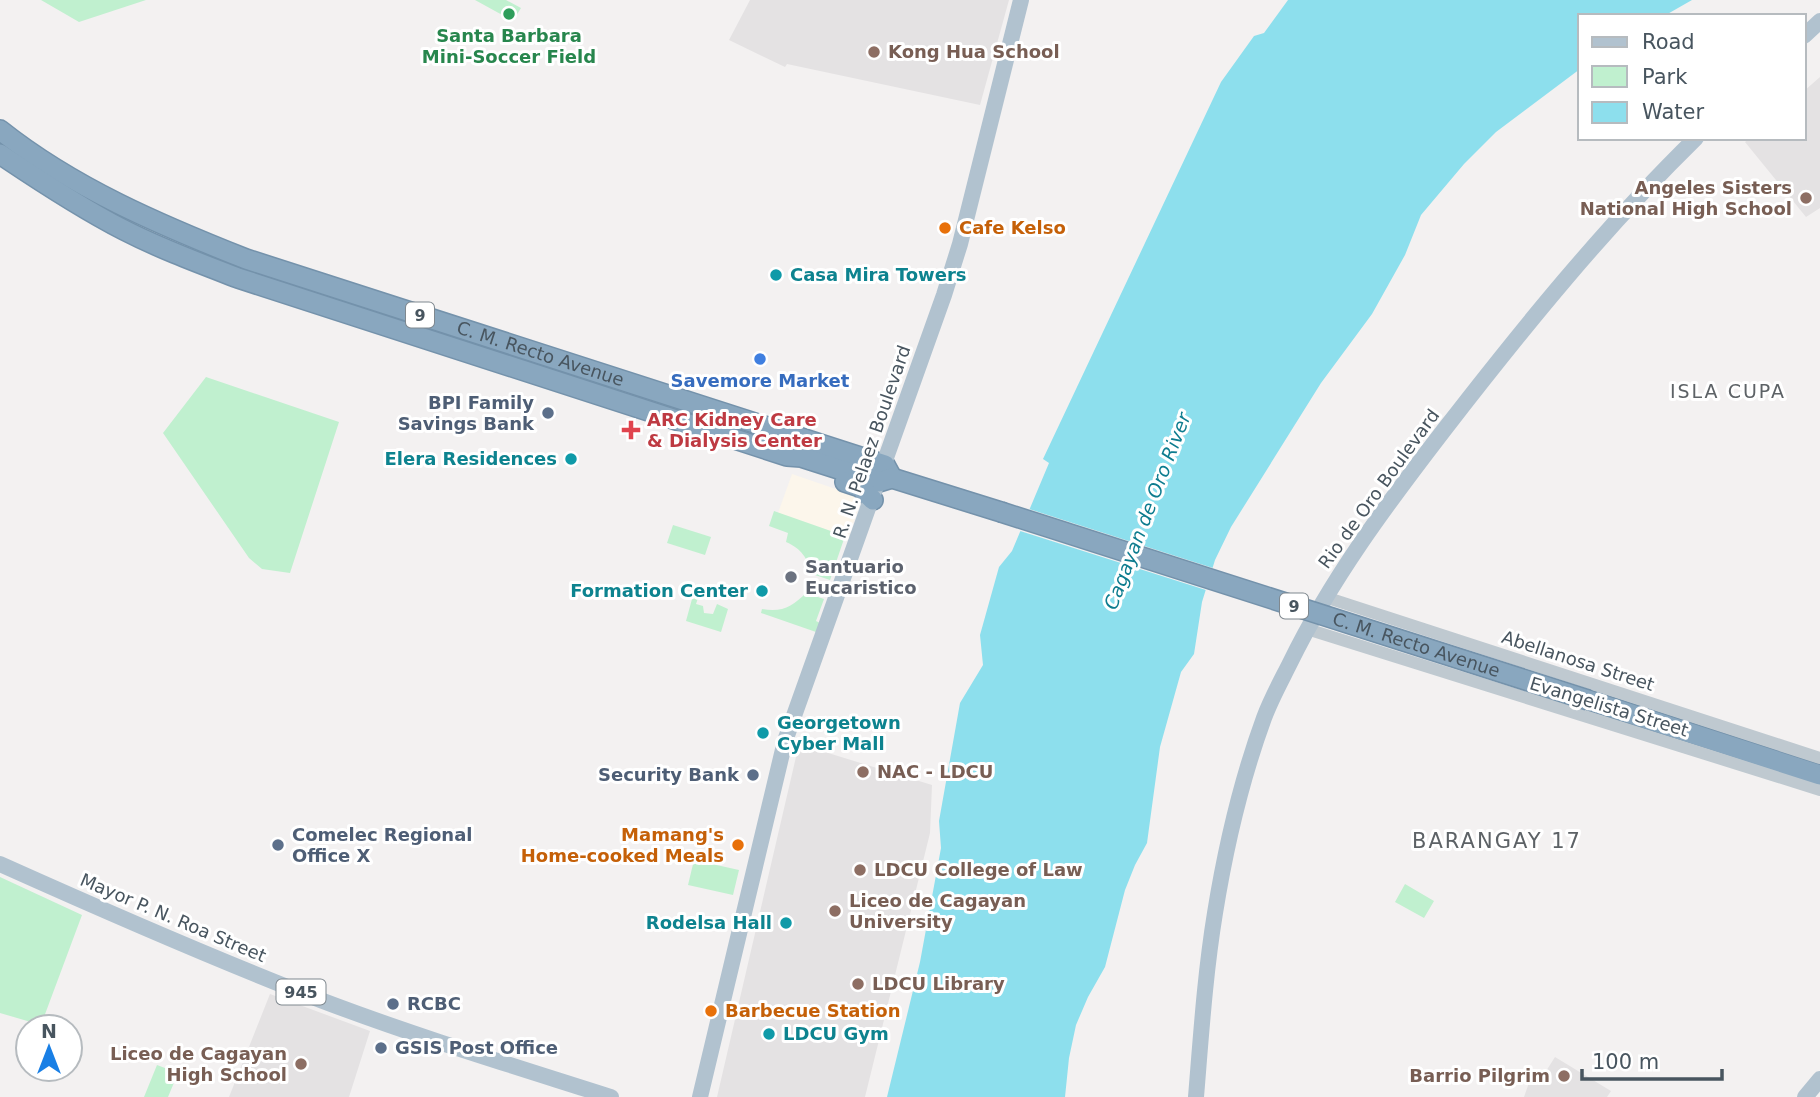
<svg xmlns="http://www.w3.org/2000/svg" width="1820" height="1097" viewBox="0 0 1820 1097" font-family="'DejaVu Sans',sans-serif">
  <rect width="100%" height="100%" fill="#f3f1f1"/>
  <path fill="#fcf6eb" d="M792 474 862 498 848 537 778 513Z"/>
  <path fill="#e4e2e3" d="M750 0H1009L980 105 787 64 785 67 729 40Z
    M1820 77V208L1806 217 1745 142 1750 138H1804V91Z
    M799 744 932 785 930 833 865 1097H717Z
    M270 994 370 1031 349 1097H229Z
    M1555 1057 1611 1091 1607 1097H1524L1532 1074 1541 1079Z"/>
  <path fill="#c0f0cf" d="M41 0H146L79 22Z
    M475 0H506L521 8 513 21Z
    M206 377 339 422 290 573 262 569 249 558 163 433Z
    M774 511 845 536 830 580 812 574C807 558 802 549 786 542L788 533 769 526Z
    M673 525 711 537 705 555 667 543Z
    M695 588 705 591 703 596 699 595 696 604 703 606 704 613 713 614 717 604 728 609 721 632 686 621Z
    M806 593 824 599 816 621 820 623 816 632 761 613 762 609C782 613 793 606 806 593Z
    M694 860 739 870 733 895 688 885Z
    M0 877 82 915 41 1025 0 1013Z
    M1405 884 1434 901 1424 918 1395 902Z
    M157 1065 178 1073 168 1097H144Z"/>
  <path fill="#8ddfed" d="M1288 0H1692L1664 16H1580V69L1496 132 1464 164 1421 215 1405 255 1372 314 1321 383 1231 527 1215 560 1202 602 1194 654 1181 672 1160 747 1147 843 1135 865 1125 890 1105 967 1088 997 1076 1025 1069 1058 1065 1097H887L920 962 941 848 939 821 960 703 983 665 980 635 999 567 1012 551 1049 463 1043 459 1221 82 1254 36 1264 33Z"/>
  <path fill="#f3f1f1" d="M1026 508 1216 569 1209 591 1017 530Z"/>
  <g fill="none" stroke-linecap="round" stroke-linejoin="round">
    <g stroke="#7492ab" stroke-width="22">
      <g id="highway">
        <path id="s1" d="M0 130C73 188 160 225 246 259L885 465 892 478"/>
        <path d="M0 154C40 181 81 208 124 230 161 249 199 263 238 278L787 456 801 457 879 482 892 478 1001 512"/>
        <path d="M845 482 860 487 873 500"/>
        <path d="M1588 700 1820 775"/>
      </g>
    </g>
    <path stroke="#bfc9d0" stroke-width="12" d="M1325 597 1820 758
      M1307 629 1820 790"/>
    <path stroke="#b1c2cf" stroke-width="16" d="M1804 36 1820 21
      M0 864C107 912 214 959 323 1001 418 1037 514 1066 611 1097
      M700 1097 785 741 944 295 960 244 1021 0
      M1196 1097C1201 1036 1205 974 1215 913 1225 851 1242 778 1264 718 1271 699 1281 681 1290 663 1331 579 1387 504 1444 430 1523 328 1604 228 1696 138
      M1805 1097 1820 1079"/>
    <use href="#highway" stroke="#89a7bf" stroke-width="19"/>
    <g stroke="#7492ab" stroke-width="22" stroke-linecap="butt">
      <g id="highway-bridge">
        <path id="s2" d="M1001 512 1588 700"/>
      </g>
    </g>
    <use href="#highway-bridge" stroke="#89a7bf" stroke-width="19"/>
  </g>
  <circle fill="#2e9e5b" stroke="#fff" stroke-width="2.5" cx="509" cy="14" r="7"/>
  <g fill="#8d6e63" stroke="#fff" stroke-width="2.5">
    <circle cx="874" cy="52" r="7"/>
    <circle cx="1806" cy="198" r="7"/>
    <circle cx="863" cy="772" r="7"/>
    <circle cx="860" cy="870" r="7"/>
    <circle cx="835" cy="911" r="7"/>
    <circle cx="858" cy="984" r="7"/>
    <circle cx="301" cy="1064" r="7"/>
    <circle cx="1564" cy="1076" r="7"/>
  </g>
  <g fill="#e8710a" stroke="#fff" stroke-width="2.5">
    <circle cx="945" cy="228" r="7"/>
    <circle cx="738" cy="845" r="7"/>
    <circle cx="711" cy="1011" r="7"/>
  </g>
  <g fill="#0f9aa8" stroke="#fff" stroke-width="2.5">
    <circle cx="776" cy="275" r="7"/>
    <circle cx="571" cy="459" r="7"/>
    <circle cx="762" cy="591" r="7"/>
    <circle cx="763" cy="733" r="7"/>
    <circle cx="786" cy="923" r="7"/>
    <circle cx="769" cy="1034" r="7"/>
  </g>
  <circle fill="#3f7fe0" stroke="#fff" stroke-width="2.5" cx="760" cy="359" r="7"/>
  <g fill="#5c6f8a" stroke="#fff" stroke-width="2.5">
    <circle cx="548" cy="413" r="7"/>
    <circle cx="753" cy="775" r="7"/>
    <circle cx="278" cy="845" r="7"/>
    <circle cx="393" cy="1004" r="7"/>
    <circle cx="381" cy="1048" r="7"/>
  </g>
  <path fill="#e0444e" stroke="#fff" stroke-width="2.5" d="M627.5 419.5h7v7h7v7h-7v7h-7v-7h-7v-7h7z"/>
  <circle fill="#6b7280" stroke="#fff" stroke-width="2.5" cx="791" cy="577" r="7"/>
  <g text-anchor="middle" stroke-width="6" stroke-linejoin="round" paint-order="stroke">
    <g fill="#fff" stroke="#7f888f" stroke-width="2">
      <rect x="406" y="302.5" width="28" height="25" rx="5"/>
      <rect x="1280" y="593.5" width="28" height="25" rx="5"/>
      <rect x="276.5" y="979.5" width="49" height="25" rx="5"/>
    </g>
    <g font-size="16" font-weight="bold" fill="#48555f">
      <text x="420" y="321">9</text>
      <text x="1294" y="612">9</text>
      <text x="301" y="998">945</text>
    </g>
    <g font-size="18" font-weight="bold" fill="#27864d" stroke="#fff">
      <text x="509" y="42">Santa Barbara<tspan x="509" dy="21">Mini-Soccer Field</tspan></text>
    </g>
    <g font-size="18" font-weight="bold" fill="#785e54" stroke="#fff" text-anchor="start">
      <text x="888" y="58">Kong Hua School</text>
      <text x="1792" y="194" text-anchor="end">Angeles Sisters<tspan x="1792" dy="21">National High School</tspan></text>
      <text x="877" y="778">NAC - LDCU</text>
      <text x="874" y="876">LDCU College of Law</text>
      <text x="849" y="907">Liceo de Cagayan<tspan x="849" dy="21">University</tspan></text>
      <text x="872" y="990">LDCU Library</text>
      <text x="287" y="1060" text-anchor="end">Liceo de Cagayan<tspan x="287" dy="21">High School</tspan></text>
      <text x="1550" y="1082" text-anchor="end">Barrio Pilgrim</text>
    </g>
    <g font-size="18" font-weight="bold" fill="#c56008" stroke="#fff" text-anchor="start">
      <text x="959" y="234">Cafe Kelso</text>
      <text x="724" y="841" text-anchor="end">Mamang's<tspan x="724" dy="21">Home-cooked Meals</tspan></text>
      <text x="725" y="1017">Barbecue Station</text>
    </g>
    <g font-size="18" font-weight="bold" fill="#0d838f" stroke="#fff" text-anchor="start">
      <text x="790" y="281">Casa Mira Towers</text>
      <text x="557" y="465" text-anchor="end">Elera Residences</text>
      <text x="748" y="597" text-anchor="end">Formation Center</text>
      <text x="777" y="729">Georgetown<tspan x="777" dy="21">Cyber Mall</tspan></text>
      <text x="772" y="929" text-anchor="end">Rodelsa Hall</text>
      <text x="783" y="1040">LDCU Gym</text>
    </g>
    <g font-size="18" fill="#48555f" stroke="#fff">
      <text dy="6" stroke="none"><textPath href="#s1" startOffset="588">C. M. Recto Avenue</textPath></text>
      <text transform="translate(872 442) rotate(-71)" y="6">R. N. Pelaez Boulevard</text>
      <text transform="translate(1379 489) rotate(-54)" y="6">Rio de Oro Boulevard</text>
      <text dy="6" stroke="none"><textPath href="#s2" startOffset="436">C. M. Recto Avenue</textPath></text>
      <text transform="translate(1578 661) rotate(18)" y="6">Abellanosa Street</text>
      <text transform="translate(1609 707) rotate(17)" y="6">Evangelista Street</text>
      <text transform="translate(173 918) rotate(23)" y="6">Mayor P. N. Roa Street</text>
    </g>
    <g font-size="18" font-weight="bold" fill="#366cbe" stroke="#fff">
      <text x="760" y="387">Savemore Market</text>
    </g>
    <g font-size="18" font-weight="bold" fill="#4e5e75" stroke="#fff" text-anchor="start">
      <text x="534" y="409" text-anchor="end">BPI Family<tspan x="534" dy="21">Savings Bank</tspan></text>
      <text x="739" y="781" text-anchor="end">Security Bank</text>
      <text x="292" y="841">Comelec Regional<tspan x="292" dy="21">Office Ⅹ</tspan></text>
      <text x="407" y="1010">RCBC</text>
      <text x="395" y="1054">GSIS Post Office</text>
    </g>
    <g font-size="18" font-weight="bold" fill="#be3a42" stroke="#fff" text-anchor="start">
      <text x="647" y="426">ARC Kidney Care<tspan x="647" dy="21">&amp; Dialysis Center</tspan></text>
    </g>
    <g font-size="18" font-weight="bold" fill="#5b616d" stroke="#fff" text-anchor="start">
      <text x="805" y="573">Santuario<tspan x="805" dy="21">Eucaristico</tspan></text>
    </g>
    <g font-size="19" letter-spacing="2" fill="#5d6266" stroke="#fff">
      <text x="1728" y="398">ISLA CUPA</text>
    </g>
    <g font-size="19" font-style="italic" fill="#0d7c8f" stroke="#fff">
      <text transform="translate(1147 511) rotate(-69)" y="7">Cagayan de Oro River</text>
    </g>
    <g font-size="21" letter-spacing="2" fill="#5d6266" stroke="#fff">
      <text x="1497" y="848">BARANGAY 17</text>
    </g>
  </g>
  <rect x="1578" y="14" width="228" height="126" fill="#ffffff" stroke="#b6bbbf" stroke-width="2"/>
  <rect x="1592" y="37" width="35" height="10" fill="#b1c2cf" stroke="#b6bbbf" stroke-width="2"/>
  <text x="1642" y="49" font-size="21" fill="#48555f">Road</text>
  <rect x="1592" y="66" width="35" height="21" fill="#c0f0cf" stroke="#b6bbbf" stroke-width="2"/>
  <text x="1642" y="84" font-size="21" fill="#48555f">Park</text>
  <rect x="1592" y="102" width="35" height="21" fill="#8ddfed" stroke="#b6bbbf" stroke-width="2"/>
  <text x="1642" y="119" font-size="21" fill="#48555f">Water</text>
  <g transform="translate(49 1048)"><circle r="33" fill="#ffffff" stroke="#b6bbbf" stroke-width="2"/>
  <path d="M0-5L12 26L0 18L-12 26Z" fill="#197fe5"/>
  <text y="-10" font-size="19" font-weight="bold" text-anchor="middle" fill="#48555f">N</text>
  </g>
  <path d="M1582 1069v10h140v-10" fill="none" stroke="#48555f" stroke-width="3.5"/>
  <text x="1592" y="1069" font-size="21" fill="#48555f" stroke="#ffffff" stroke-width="5" paint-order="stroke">100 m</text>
</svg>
